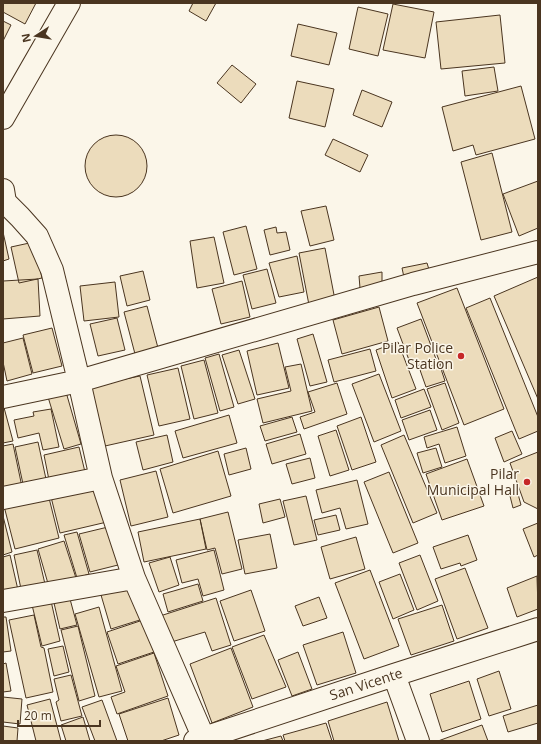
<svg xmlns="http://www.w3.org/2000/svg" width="541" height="744" viewBox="0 0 541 744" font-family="'Open Sans',sans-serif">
  <rect width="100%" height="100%" fill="#fbf6e9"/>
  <path fill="#ecdcbc" stroke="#4a3520" d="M3 3H36L25 24 3 12Z
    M193 3H216L206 21 189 11Z
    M393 4 434 12 425 58 383 50Z
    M358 7 388 14 378 56 349 49Z
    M500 15 505 63 441 69 436 22Z
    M3 21 11 25 3 41Z
    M298 24 337 33 329 65 291 56Z
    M232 65 256 84 241 103 217 83Z
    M494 67 498 91 465 96 462 71Z
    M297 81 334 89 325 127 289 118Z
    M521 86 535 139 476 155 473 145 453 151 442 107Z
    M362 90 392 102 382 127 353 115Z
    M85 166a31 31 0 1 1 62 0a31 31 0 1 1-62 0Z
    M333 139 368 155 360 172 325 155Z
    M492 153 512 232 481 240 461 162Z
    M538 181V228L519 236 503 194Z
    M326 206 334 240 310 246 301 211Z
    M246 226 257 269 234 275 223 232Z
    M276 227 277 233 286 232 290 250 270 255 264 230Z
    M3 232 9 259 3 261Z
    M214 237 224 283 197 288 190 241Z
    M34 242 42 278 19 283 11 247Z
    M325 248 335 300 309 305 299 253Z
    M297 256 304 292 279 297 269 263Z
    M427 263 431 276 405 282 402 268Z
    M267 269 276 303 252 309 243 275Z
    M143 271 150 300 127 306 120 276Z
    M382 272V283L360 288 359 276Z
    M538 277V399L494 296Z
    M38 279 40 316 3 319V281Z
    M242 281 250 317 221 324 212 289Z
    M115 282 119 317 84 321 80 286Z
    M457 288 504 409 464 425 417 303Z
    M490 298 538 417V431L519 439 466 308Z
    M147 306 158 348 135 354 124 312Z
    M379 307 388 341 342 354 333 320Z
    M117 318 125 350 98 356 90 324Z
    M421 319 436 359 412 368 397 328Z
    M52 328 62 366 33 373 23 335Z
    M313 334 327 382 310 386 297 339Z
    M23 338 32 374 7 381 3 362V343Z
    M398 342 416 389 392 398 376 350Z
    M278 343 289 388 257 395 247 351Z
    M370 349 376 371 334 382 328 360Z
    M239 350 255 399 238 404 222 355Z
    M219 354 234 407 220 411 205 358Z
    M204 360 218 413 194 419 181 366Z
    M439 363 445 381 426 387 420 370Z
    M301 364 312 411 263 423 257 399 291 391 285 367Z
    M178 368 190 419 159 426 147 375Z
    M379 374 401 431 374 442 352 384Z
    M140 376 154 435 105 446 91 386Z
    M337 383 347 414 304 429 300 417 315 412 308 392Z
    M445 383 459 423 442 430 427 389Z
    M424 389 431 407 401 418 395 400Z
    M66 392 81 444 64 449 48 397Z
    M3 404 13 441 3 443Z
    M51 409 59 447 43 450 39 433 18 438 14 420 34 416 33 412Z
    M430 410 437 430 409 440 402 420Z
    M229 415 237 443 183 458 175 431Z
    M292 417 297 432 265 441 260 426Z
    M361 417 376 462 352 470 337 426Z
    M457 427 466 456 445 463 439 444 427 448 424 437Z
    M336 430 349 470 330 476 318 436Z
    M512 431 522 454 504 462 495 438Z
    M300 434 306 454 272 464 266 444Z
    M167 435 173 462 143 470 136 442Z
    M404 435 437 513 413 523 381 445Z
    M38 442 46 479 23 484 15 447Z
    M13 444 22 487 3 491V446Z
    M79 447 85 472 49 480 44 455Z
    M246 448 251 469 229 475 224 454Z
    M436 448 442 467 423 473 417 453Z
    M218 451 231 496 173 513 160 469Z
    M538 452V509L524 502 510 463Z
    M310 458 315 478 292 484 286 464Z
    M467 459 484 506 442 520 426 474Z
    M156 471 168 517 131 526 120 480Z
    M389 472 418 543 393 553 364 482Z
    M357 480 368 524 346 529 340 508 322 513 316 490Z
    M99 485 107 522 60 533 51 497Z
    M48 494 59 538 15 549 4 506Z
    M518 494 521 505 513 508 510 496Z
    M306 496 317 540 294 545 283 501Z
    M280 499 285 517 263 523 259 504Z
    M228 512 242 569 222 574 215 548 207 550 200 519Z
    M336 515 340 530 318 535 314 520Z
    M3 516 12 552 3 555Z
    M200 519 206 549 144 562 138 532Z
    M538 523V555L534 557 523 529Z
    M108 527 118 565 90 572 79 534Z
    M77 532 89 574 77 578 64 535Z
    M270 534 277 568 245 574 238 540Z
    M468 535 477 560 461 566 460 563 441 569 433 547Z
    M356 537 365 569 330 579 321 547Z
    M64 541 76 578 49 587 38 549Z
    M37 550 45 584 21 589 14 555Z
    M214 550 224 590 203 596 198 579 182 583 176 560Z
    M10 555 18 590 3 593V557Z
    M420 555 438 601 417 610 399 563Z
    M170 557 179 585 159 592 149 563Z
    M465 568 488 628 457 639 435 579Z
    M370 570 399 646 364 659 335 583Z
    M400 574 414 610 393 619 379 582Z
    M537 576 538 609 517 617 507 588Z
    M198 584 203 601 168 612 163 594Z
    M133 586 143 619 111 629 101 595Z
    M251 590 265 631 234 641 220 601Z
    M319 597 327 618 303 626 295 606Z
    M216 598 231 645 212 651 205 632 168 643 160 616Z
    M70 599 77 625 60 629 54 603Z
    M51 601 60 641 42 646 32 605Z
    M442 605 454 641 411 655 398 619Z
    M99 607 122 691 99 697 75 614Z
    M34 615 41 647 44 648 53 692 26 698 9 620Z
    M3 617H6L11 651 3 652Z
    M143 620 154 652 118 664 107 632Z
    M78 626 95 696 79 701 61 630Z
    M343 632 356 673 317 685 303 645Z
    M264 635 286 687 252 699 232 647Z
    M63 646 69 672 54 676 48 649Z
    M231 648 253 707 212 723 190 664Z
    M298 652 312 689 292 696 278 660Z
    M154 653 168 696 117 714 111 697 125 692 116 666Z
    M6 663 11 691 3 692V664Z
    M499 671 511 709 489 716 477 679Z
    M71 675 82 716 61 721 56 702 59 700 54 679Z
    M469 681 481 719 442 732 430 694Z
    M3 697 22 699 20 724 3 722Z
    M168 698 179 735 161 741H128L119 714Z
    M50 699 61 741H36L27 705Z
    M102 700 117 741H95L82 707Z
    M387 702 399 741H334L328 721Z
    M538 705V723L508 732 503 716Z
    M83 717 90 741H66L61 725Z
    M326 723 332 741H285L283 735Z
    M482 725 488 741H438Z
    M3 726 18 728 17 741H3Z
    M281 736 283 741H262Z"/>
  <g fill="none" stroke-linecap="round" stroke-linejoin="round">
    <g stroke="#4a3520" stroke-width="24">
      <path id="minor" d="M3 118 69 3
        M3 190 5 202 20 217 37 236 52 270 79 381 101 478 134 578 205 741
        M3 397 79 381 413 284 538 252
        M3 498 101 478
        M3 601 134 578
        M394 675 418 741
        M195 741 394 675 538 629"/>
    </g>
    <use href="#minor" stroke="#fbf6e9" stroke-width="22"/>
  </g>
  <g fill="#c62828" stroke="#fbf6e9" stroke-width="1.5">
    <circle cx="461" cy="356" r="4"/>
    <circle cx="527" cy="482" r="4"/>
  </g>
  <g text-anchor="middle" stroke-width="3" stroke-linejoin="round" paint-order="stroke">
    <g font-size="14" fill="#4a3520" stroke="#fbf6e9" text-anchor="end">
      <text x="453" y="353">Pilar Police<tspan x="453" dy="16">Station</tspan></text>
      <text x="519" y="479">Pilar<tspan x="519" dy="16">Municipal Hall</tspan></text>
    </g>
    <g font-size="14" fill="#4a3520" stroke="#fbf6e9">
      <text transform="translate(366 684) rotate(-18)" y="5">San Vicente</text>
    </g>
  </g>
  <rect width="541" height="744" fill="none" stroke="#4a3520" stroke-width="8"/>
  <g transform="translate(36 36) rotate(258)" stroke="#fbf6e9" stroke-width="3" paint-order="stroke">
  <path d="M0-3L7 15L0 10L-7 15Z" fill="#4a3520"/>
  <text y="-6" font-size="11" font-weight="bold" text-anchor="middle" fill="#4a3520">N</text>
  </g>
  <path d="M18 720v6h82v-6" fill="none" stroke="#4a3520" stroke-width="2"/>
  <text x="24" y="720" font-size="12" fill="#4a3520" stroke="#fbf6e9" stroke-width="3" paint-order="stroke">20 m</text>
</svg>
